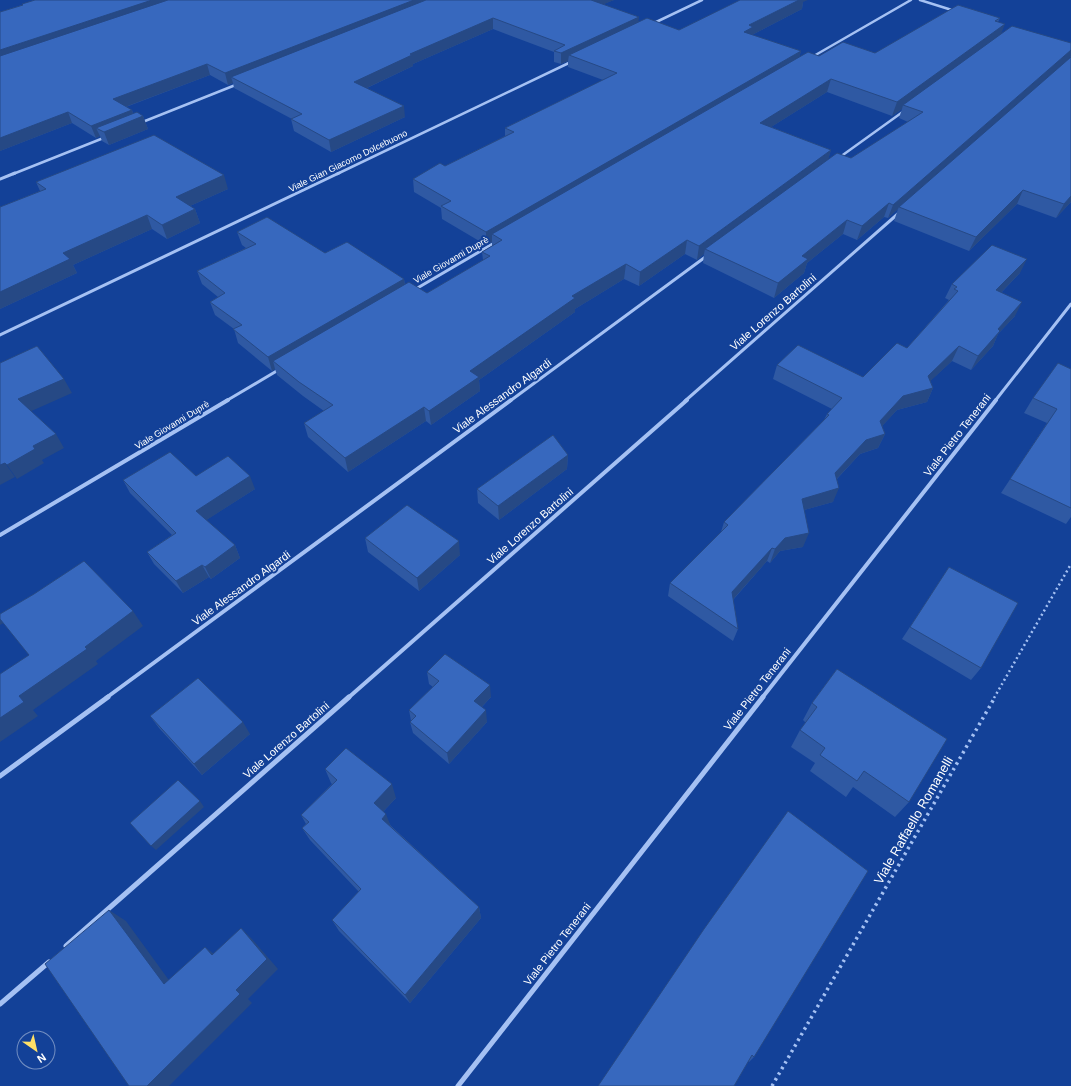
<svg xmlns="http://www.w3.org/2000/svg" width="1071" height="1086" viewBox="0 0 1071 1086" font-family="Helvetica,sans-serif">
  <rect width="100%" height="100%" fill="#134198"/>
  <g fill="none" stroke-linecap="round" stroke-linejoin="round">
    <path stroke="#a5c1f3" stroke-width="2.5" stroke-dasharray="2 3" stroke-linecap="butt" d="M994 698 1071 564"/>
    <path stroke="#a5c1f3" stroke-width="3.5" stroke-dasharray="2.5 4" stroke-linecap="butt" d="M772 1086 995 697"/>
    <path stroke="#a5c1f3" stroke-width="2.5" d="M920 0 955 11
      M652 24 702 0
      M812 57 911 0
      M140 123 238 84
      M840 157 904 111
      M13 174 106 137
      M337 174 573 61"/>
    <path stroke="#a5c1f3" stroke-width="3" d="M0 179 15 173
      M414 290 496 242
      M0 335 339 173
      M226 401 280 369
      M510 401 708 255
      M685 401 900 212
      M995 401 1071 304"/>
    <path stroke="#a5c1f3" stroke-width="4" d="M0 535 228 400
      M106 698 511 400
      M348 698 687 400
      M762 698 996 400"/>
    <path stroke="#a5c1f3" stroke-width="5" d="M0 776 108 697
      M66 946 349 697
      M0 1004 49 962
      M458 1086 763 697"/>
  </g>
  <path fill="#2f59a3" fill-rule="evenodd" d="M35 0H614L603 4 639 22 679 30 803 2 802 9 752 35 801 51 799 57 875 53 1000 18 998 22 1001 34 1071 43V202L1056 218 1017 204 969 251 894 221 898 209 888 218 884 217 857 240 843 234 807 263 804 273 774 298 703 263 704 254 697 260 685 254 639 286 624 279 575 309V312L479 380 480 391 431 425 426 421 348 472 308 437 304 423 324 411 303 396 277 375 275 369 272 371 238 343 234 329 215 315 210 302 218 297 202 284 197 271 246 248 242 245 237 232 325 253 404 279 405 285 427 293 483 260 482 252 492 246V242L486 245 442 219 441 208 414 192 413 179 445 166 505 136V128L603 80 568 67V61L561 64 554 62V52L493 29 413 64V66L367 88 405 117 331 152 294 131 291 119H292L234 88 233 83 228 85 210 75 126 107 132 110 133 113 143 116 148 129 109 145 102 141 100 136 96 138 72 123 0 151V12L22 5V4ZM827 92 892 116 902 109 899 118 908 122 851 158 828 159 831 150 771 127Z
    M36 182 228 189 190 206 195 209 200 223 167 239 152 229 73 265 77 273 0 309V207L40 191Z
    M1020 273 1001 293 1015 316 998 334 993 346 971 370 952 361 930 381 933 388 927 402 897 410 882 426 885 434 878 448 860 454 837 479 833 502 804 510 803 547 780 551 770 563 767 561 733 600 738 629 733 641 668 596 670 583 721 532 724 522 824 420 827 414 832 409 773 379 777 365 863 377 907 348 949 300 945 298 952 284Z
    M1071 369V517L1066 524 1001 493 1047 423 1024 413 1033 398Z
    M568 455 567 469 499 520 478 503 477 489Z
    M196 476 255 489 206 520 235 545 240 558 211 579 209 577 183 593 154 564 147 552 172 535 130 493 123 480Z
    M365 538 460 555 419 591 368 552Z
    M949 567 981 668 971 680 902 639Z
    M837 669 909 802 895 817 853 787 846 797 810 771 815 763 791 747 800 730 806 723 803 720 812 703Z
    M427 672 491 697 482 707 487 722 449 764 413 733 410 722 411 721 409 710 433 687 429 684Z
    M150 716 250 734 202 775 159 728Z
    M325 769 396 798 383 812 391 826 479 907 481 918 410 1003 339 931 332 920 359 892 310 840 302 828 306 824 301 815 332 784 331 783Z
    M704 929 754 1057 749 1062Z"/>
  <path fill="#264985" d="M152 0H186L0 63V50Z
    M414 0H441L231 77 233 83 228 85 225 73Z
    M590 0H614L590 10Z
    M799 0H808L803 2 802 9 752 35 744 32 749 25Z
    M639 17 638 27 569 55 568 61 561 64V53Z
    M493 18V29L413 64V66L356 93 354 82 410 54Z
    M1005 24 1000 37 903 105 902 109 892 116 897 102Z
    M1071 50V56L1070 58 899 207 898 209 888 218 893 205Z
    M801 51 798 63 492 234V242L486 245V232Z
    M207 64 210 75 117 110 113 99Z
    M831 79 827 92 757 136 760 123Z
    M404 106 405 117 331 152 329 140Z
    M132 110 135 119 143 116 148 129 109 145 104 132 96 128 100 136 96 138 91 126Z
    M68 112 72 123 0 151V138Z
    M831 150 827 164 705 249 704 254 697 260 699 246Z
    M224 175 228 189 181 210 176 197Z
    M1023 190 1017 204 969 251 976 237Z
    M1071 196V202L1056 218 1064 204Z
    M889 203 884 217 857 240 862 226Z
    M195 209 200 223 167 239 162 225Z
    M147 215 152 229 73 265 77 273 0 309V292L63 253Z
    M847 220 843 234 807 263 804 273 774 298 778 283 802 256Z
    M687 240 685 254 639 286 640 272Z
    M1027 259 1020 273 989 305 996 290Z
    M626 264 624 279 575 309V312L479 380 480 391 431 425 429 411 470 371 572 296Z
    M404 279 406 292 273 361 275 369 272 371 268 357Z
    M1022 302 1015 316 998 334 993 346 971 370 978 356 998 329Z
    M959 346 952 361 921 390 928 376Z
    M64 379 72 393 27 413 18 399Z
    M933 388 927 402 897 410 874 435 880 421 903 396Z
    M424 407 426 421 348 472 345 458Z
    M56 434 64 448 42 460 44 463 17 479 7 465 33 446Z
    M885 434 878 448 860 454 830 486 835 473 866 440Z
    M568 455 567 469 499 520 498 506Z
    M5 463 15 477 0 485V465Z
    M250 476 255 489 202 523 196 511Z
    M839 488 833 502 797 512 802 499Z
    M809 533 803 547 780 551 770 563 775 549 785 538Z
    M459 541 460 555 419 591 417 578Z
    M235 545 240 558 211 579 205 567Z
    M772 548 767 561 728 605 732 592Z
    M202 565 209 577 183 593 176 581Z
    M133 611 143 626 96 661 98 664 33 710 38 716 0 742V718L19 696 85 647Z
    M0 613 7 621 0 625Z
    M490 685 491 697 476 713 474 701Z
    M486 710 487 722 449 764 447 753Z
    M243 722 250 734 202 775 194 764Z
    M392 784 396 798 379 816 374 803Z
    M200 801 204 807 156 850 151 846Z
    M386 814 391 827 382 819Z
    M479 907 481 918 410 1003 405 995Z
    M109 910 126 921 179 994 164 984Z
    M241 928 252 939 278 969 248 999 252 1003 169 1086H147L236 990Z
    M205 947 218 957 212 955Z"/>
  <path fill="#3768be" stroke="#264985" d="M35 0H152L0 50V12L23 5 22 4Z
    M168 0H414L225 73 207 64 113 99 132 110 91 126 68 112 0 138V56Z
    M426 0H591L639 17 561 53 554 51 565 45 493 18 410 54 412 55 354 82 404 106 329 140 291 119 302 114 231 77Z
    M740 0H799L749 25 753 27 744 32 801 51 486 232 441 206 451 201 413 179 440 163 445 166 514 132 505 128 617 73 569 55 647 18 679 30Z
    M958 5 1000 18 995 21 1005 24 897 102 831 79 760 123 831 150 699 246 687 240 640 272 626 264 572 296 575 298 470 371 479 377 429 411 424 407 345 458 304 423 333 405 299 382 273 361 409 282 427 293 490 256 482 252 502 240 492 234 808 52 819 56 843 42 875 53Z
    M1012 26 1071 43V50L893 205 889 203 862 226 847 220 802 256 808 259 778 283 705 249 837 153 851 158 923 112 903 105Z
    M1071 57V196L1064 204 1023 190 976 237 899 207Z
    M137 112 143 116 104 132 96 128Z
    M154 135 224 175 176 197 195 209 162 225 147 215 63 253 70 259 0 292V207L46 189 36 182Z
    M267 217 325 253 347 242 404 279 268 357 233 329 242 325 210 302 225 293 197 271 256 244 237 232Z
    M992 245 1027 259 996 290 1022 302 998 329 1000 331 978 356 959 346 928 376 933 388 903 396 880 421 885 434 866 440 835 473 839 488 802 499 809 533 785 538 775 549 772 548 732 592 738 629 670 583 728 525 724 522 829 415 827 414 842 398 777 365 798 345 863 377 897 343 907 348 958 291 954 289 957 287 952 284Z
    M37 346 64 379 18 399 56 434 33 446 35 449 7 465 5 463 0 465V363Z
    M1058 363 1071 369V508L1010 479 1057 409 1033 398Z
    M553 435 568 455 498 506 477 489Z
    M170 452 196 476 228 456 250 476 196 511 235 545 205 567 202 565 176 581 147 552 176 533 123 480Z
    M407 505 459 541 417 578 365 538Z
    M84 561 133 611 85 647 87 649 19 696 24 702 0 718V674L29 655 0 619V614L34 594Z
    M949 567 1018 603 981 668 910 627Z
    M445 654 490 685 474 701 486 710 447 753 410 722 416 716 409 710 439 681 427 672Z
    M837 669 947 739 909 802 864 771 857 781 820 755 825 748 800 730 817 707 812 703Z
    M198 678 243 722 194 764 150 716Z
    M346 748 392 784 374 803 386 814 382 819 479 907 405 995 332 920 361 889 302 828 309 822 301 815 337 780 325 769Z
    M178 780 200 801 151 846 130 823Z
    M788 811 868 871 754 1057 752 1055 734 1086H598L704 929Z
    M109 910 164 984 205 947 212 955 241 928 267 959 236 990 240 994 147 1086H129L45 964Z"/>
  <g text-anchor="middle" stroke-width="4" stroke-linejoin="round" paint-order="stroke">
    <g font-size="9" fill="#fff" stroke="#134198">
      <text transform="translate(348 161) rotate(-26)" y="3">Viale Gian Giacomo Dolcebuono</text>
      <text transform="translate(451 260) rotate(-30)" y="3">Viale Giovanni Duprè</text>
      <text transform="translate(172 425) rotate(-31)" y="3">Viale Giovanni Duprè</text>
    </g>
    <g font-size="11" fill="#fff" stroke="#134198">
      <text transform="translate(773 312) rotate(-41)" y="4">Viale Lorenzo Bartolini</text>
      <text transform="translate(502 396) rotate(-36)" y="4">Viale Alessandro Algardi</text>
      <text transform="translate(957 435) rotate(-52)" y="4">Viale Pietro Tenerani</text>
      <text transform="translate(530 526) rotate(-41)" y="4">Viale Lorenzo Bartolini</text>
      <text transform="translate(241 588) rotate(-36)" y="4">Viale Alessandro Algardi</text>
      <text transform="translate(757 689) rotate(-52)" y="4">Viale Pietro Tenerani</text>
      <text transform="translate(286 740) rotate(-41)" y="4">Viale Lorenzo Bartolini</text>
      <text transform="translate(557 944) rotate(-52)" y="4">Viale Pietro Tenerani</text>
    </g>
    <g font-size="13" fill="#fff" stroke="#134198">
      <text transform="translate(913 820) rotate(-60)" y="5">Viale Raffaello Romanelli</text>
    </g>
  </g>
  <g transform="translate(36 1050) rotate(146)"><circle r="19" fill="#134198" stroke="#718dc1"/>
  <path d="M0-3L7 15L0 10L-7 15Z" fill="#ffe067"/>
  <text y="-6" font-size="11" font-weight="bold" text-anchor="middle" fill="#ffffff">N</text>
  </g>
</svg>
